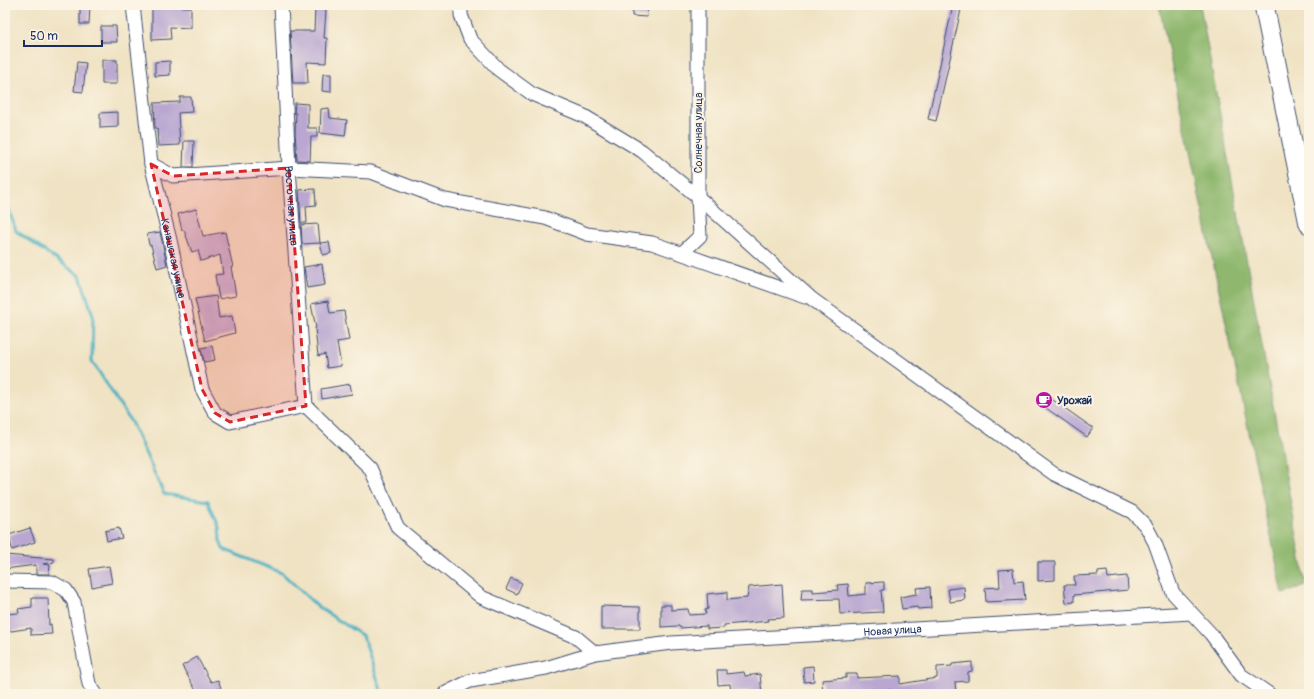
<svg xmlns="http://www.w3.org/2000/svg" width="1314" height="699" viewBox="0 0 1314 699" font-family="Pangolin,sans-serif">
  <rect width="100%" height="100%" fill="#fcf5e5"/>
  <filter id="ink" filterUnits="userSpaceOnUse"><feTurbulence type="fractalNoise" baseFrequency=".025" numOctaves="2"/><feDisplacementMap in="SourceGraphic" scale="8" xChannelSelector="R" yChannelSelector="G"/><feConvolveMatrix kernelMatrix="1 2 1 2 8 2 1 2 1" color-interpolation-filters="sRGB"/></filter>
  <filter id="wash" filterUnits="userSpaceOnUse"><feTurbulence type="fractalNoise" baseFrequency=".012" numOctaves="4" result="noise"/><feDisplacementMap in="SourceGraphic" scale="16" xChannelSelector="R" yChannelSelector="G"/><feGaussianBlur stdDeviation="0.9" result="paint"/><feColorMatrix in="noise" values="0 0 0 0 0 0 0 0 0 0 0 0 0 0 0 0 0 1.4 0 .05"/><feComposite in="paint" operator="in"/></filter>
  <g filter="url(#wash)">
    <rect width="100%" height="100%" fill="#f0e3c4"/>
    <path fill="#8fb86e" stroke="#557466" d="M1159 5H1200L1306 586 1283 594Z"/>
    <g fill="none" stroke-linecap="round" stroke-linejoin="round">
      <path stroke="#45b1c3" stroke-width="3" d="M5 198 16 231 80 276 93 315 92 361 131 422 164 494 208 501 219 527 220 540 223 549 282 573 318 607 363 636 381 690 385 694"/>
    </g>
    <g id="blocks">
      <path fill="#b9a7d1" d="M80 5H90L89 24H80Z
        M633 5H648L647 17 632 16Z
        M953 5H962L936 121 928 119Z
        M152 6 191 7V28L170 27 171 39 152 40Z
        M315 9 326 10 324 38H327L326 63 307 62 308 83H293L290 31H314Z
        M101 26H116L117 42H101Z
        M102 60H117V84H102Z
        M170 61V75L155 76V62Z
        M77 62 86 63 83 92 74 91Z
        M323 74H331V92L322 91Z
        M180 97H191L192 112 178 113 180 145 158 146 157 128H155L154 103 180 102Z
        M295 103 308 104V128H317V137H311L310 161 297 160 295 134 296 113H294Z
        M329 108 330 118 347 120 345 136 320 133 321 109Z
        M118 112V127L100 128V113Z
        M184 141H194L193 167H183Z
        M315 189 316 205 306 206 307 223H301L299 190Z
        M196 209 203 236 225 232 233 267H231L236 296 219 299 215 275 223 274 220 255 201 261 198 250 192 252 184 230H182L178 214Z
        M318 224 320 243 302 244 301 225Z
        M160 232 167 265 157 268 151 245H149L147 234Z
        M329 242 331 253 323 255 320 243Z
        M322 264 325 285 307 288 304 267Z
        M216 296 219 318 232 316 235 333 205 341 195 299Z
        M328 301 330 313 344 311 349 340 337 342 341 366 327 368 325 354 318 356 315 328H316L311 304Z
        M212 346 215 360 204 362 201 348Z
        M350 384 352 394 322 399 321 389Z
        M1043 393 1093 428 1087 437 1036 401Z
        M30 528 35 542 12 550 9 535Z
        M119 528 122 538 107 541 105 531Z
        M5 555 54 559V562L43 564 50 565 49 574H36V565L5 569Z
        M1038 562H1055V580L1038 581Z
        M109 566 112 583 92 587 89 569Z
        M1013 569 1014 582 1023 581 1025 600 986 602 985 588 1000 587 999 570Z
        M1107 571 1108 578 1127 576 1128 590 1074 595V602L1066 603 1064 585H1075L1074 576 1098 575V572Z
        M511 578 522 583 517 594 506 589Z
        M884 582V590H881L883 612 840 614 839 599 801 600 802 589H813V592L838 590 837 585 848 584 849 596 866 594V583Z
        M782 584 784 618 768 619 769 621 724 625V628L707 629V626L680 628 679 626 661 627V605H671V610L688 609 689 615 706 614 705 610 708 609 707 594 727 592V600L747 598 749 587Z
        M930 587 931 608 918 609 917 607 902 609 900 597 917 594 916 588Z
        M964 587 965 600 950 602 948 589Z
        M32 598H48L49 625 51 624 52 634 31 635V628L5 632V614L19 613 18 609 32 607Z
        M601 606 640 607V629H601Z
        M197 657 211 682 218 680 221 688 205 694H198L182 666Z
        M972 662V671L968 672V681L955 682 956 694H892L891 690 858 691V694H823L822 680 846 678V674H857V678L900 676V684L937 678V667L952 666V664Z
        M813 666 814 681 804 682 803 667Z
        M717 670H726V674L744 672 745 676 760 674 762 694H753V690L731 693 730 684 718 685Z"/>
    </g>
  </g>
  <g filter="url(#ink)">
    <use href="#blocks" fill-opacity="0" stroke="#3b4a6d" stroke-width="1"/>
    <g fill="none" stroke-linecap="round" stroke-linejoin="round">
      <g stroke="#3b4a6d" stroke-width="15">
        <g id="minor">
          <path id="s1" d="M133 5 151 164 170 240 202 389 215 413 230 422 306 406"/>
          <path id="s2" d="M281 5 289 168 306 406"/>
          <path d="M461 5V15L470 39 499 70 532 94 584 116 642 151 698 197 812 299 1054 474 1132 512 1146 526 1155 543 1173 593 1211 634 1241 675 1269 694"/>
          <path d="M151 164 173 176 289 168 371 172 445 200 545 218 587 234 652 243 805 297"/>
          <path d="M682 253 700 236 698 197V5"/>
          <path d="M306 406 370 468 398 528 481 597 576 637 595 653"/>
          <path d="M5 581 52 582 66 590 74 602 89 684 96 694"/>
          <path id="s3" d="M444 694 470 681 546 668 595 653 671 643 1191 613"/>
        </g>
      </g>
      <g stroke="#3b4a6d" stroke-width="21">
        <path id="highway" d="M1264 5 1309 224"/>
      </g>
      <use href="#minor" stroke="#fff" stroke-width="13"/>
      <use href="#highway" stroke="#fff" stroke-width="19"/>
    </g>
  </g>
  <path fill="#d62828" fill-opacity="0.2" stroke="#d62828" stroke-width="3" stroke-dasharray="8 5" stroke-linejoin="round" d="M151 164 173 176 289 168 306 406 230 422 215 413 202 389Z"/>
  <defs>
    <g id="cafe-disc" transform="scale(0.9)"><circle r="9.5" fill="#b5179e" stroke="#fcf5e5"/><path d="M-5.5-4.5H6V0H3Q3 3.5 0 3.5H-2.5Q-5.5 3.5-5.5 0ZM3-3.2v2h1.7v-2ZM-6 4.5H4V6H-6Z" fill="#fff"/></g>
  </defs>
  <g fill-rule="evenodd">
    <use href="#cafe-disc" x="1044" y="400"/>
  </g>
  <g text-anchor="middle" stroke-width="4" stroke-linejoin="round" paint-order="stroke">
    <g font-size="11" fill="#1b2f5e" stroke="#fcf5e5">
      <text transform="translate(698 133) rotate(-90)" y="4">Солнечная улица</text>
      <text dy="4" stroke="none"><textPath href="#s2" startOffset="201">Восточная улица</textPath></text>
      <text dy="4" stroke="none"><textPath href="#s1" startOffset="257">Канашская улица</textPath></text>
      <text dy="4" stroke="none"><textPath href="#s3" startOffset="456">Новая улица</textPath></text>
    </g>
    <g font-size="11" font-weight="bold" fill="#1b2f5e" stroke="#fcf5e5" text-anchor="start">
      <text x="1057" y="404">Урожай</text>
    </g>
  </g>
  <rect width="1314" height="699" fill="none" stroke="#fcf5e5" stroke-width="20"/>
  <path d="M24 40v6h78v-6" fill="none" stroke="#1b2f5e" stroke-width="2"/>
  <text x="30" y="40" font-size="12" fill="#1b2f5e" stroke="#fcf5e5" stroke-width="3" paint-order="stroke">50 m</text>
</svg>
